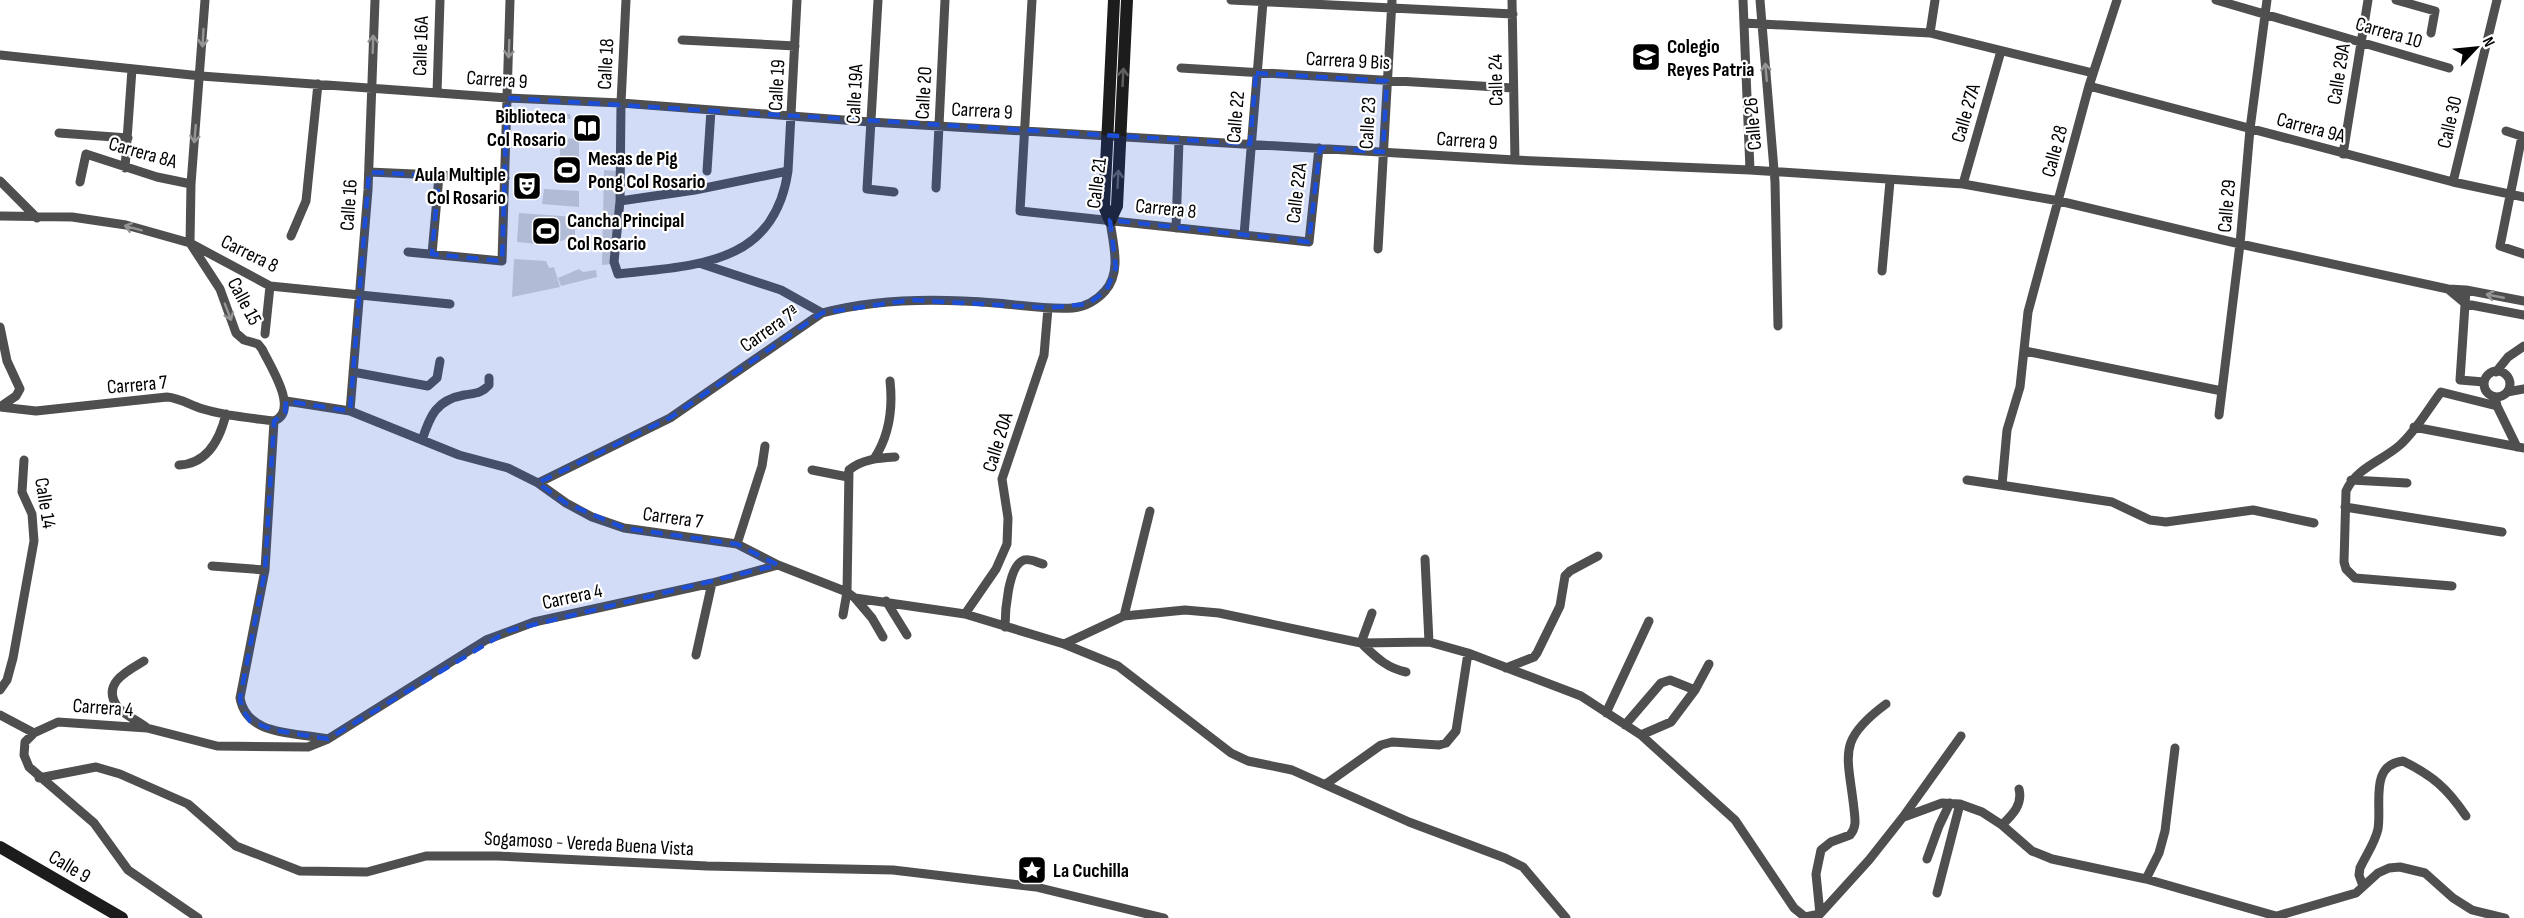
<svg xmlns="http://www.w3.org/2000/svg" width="2524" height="918" viewBox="0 0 2524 918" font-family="'Sofia Sans Condensed',sans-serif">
  <rect width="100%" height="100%" fill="#fff"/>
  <path fill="#d6d6d6" d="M529 112 570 114 571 119 529 116Z
    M560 138 579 139V161L560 160Z
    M604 170 617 171 612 264 602 265Z
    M544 189 579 191V207L542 204Z
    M519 213 575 217V236L549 245 517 242Z
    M514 259 546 261 549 268 554 267 560 287 512 297Z
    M579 269 583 272 596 270 597 277 561 286 558 278Z"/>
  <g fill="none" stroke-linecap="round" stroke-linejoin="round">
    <path stroke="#4f4f4f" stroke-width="9" d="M205 0 191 184 190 243 220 289 236 333 244 340 258 344 262 349C270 366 300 411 274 421L265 570 240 698C247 737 296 732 328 739
      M626 0 621 103 620 201 614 262 618 274C696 265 774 266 788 171L797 0
      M878 0 867 189 894 192
      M1032 0 1020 211 1309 242 1319 148
      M1231 0 1513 14
      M1512 0 1515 160
      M1743 0 1750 170
      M1760 0 1775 182 1778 326
      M2216 0 2449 68
      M2396 0 2435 11 2431 33
      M1744 23 1930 33 2093 73
      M1930 33 1935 0
      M682 40 795 46
      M0 55 201 76 507 98 621 103 870 122 1515 160 1750 170 1963 184 2059 201 2240 244 2448 289 2466 290 2524 301
      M1181 68 1513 88
      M2089 86 2453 182 2524 197
      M437 93 440 0
      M2506 131 2524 137
      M59 133 128 138
      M2522 136 2500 246 2524 254
      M2343 154 2368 0
      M125 168 132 69
      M707 171 711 110
      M369 172 505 178
      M0 181 37 218
      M80 182 86 154 157 177 191 184
      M2453 182 2497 0
      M1963 184 2001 51
      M936 188 945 0
      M620 201 695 190 788 171
      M0 216 72 217 126 225 190 243 270 286 450 304
      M1176 228 1179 140
      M1244 235 1263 2
      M291 236 306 201 318 84
      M1378 249 1392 0
      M408 252 502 261 510 0
      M432 254 439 176
      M702 264 781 290 822 313
      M1882 271 1890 181
      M2448 289 2466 304 2524 315
      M2466 290 2460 380 2484 382
      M0 327 7 361 20 389 16 396 0 407
      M265 334 270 286
      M2025 351 2222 391
      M2484 384a13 13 0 1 1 26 0a13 13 0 1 1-26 0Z
      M353 372 428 386 437 378 440 361
      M2496 372 2508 357 2524 346
      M2507 392 2524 389
      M286 401 350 411 459 455 508 468 538 483 566 503 592 517 624 528 737 544 778 565 847 592 855 598 965 614 1064 644 1118 666 1231 753 1248 761 1292 770 1409 822 1505 858 1523 867 1566 918
      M2497 406 2517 447
      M0 407 36 411 167 397C180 398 190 405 203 409 226 416 251 418 274 421
      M350 411 368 190 375 0
      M2219 415 2240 244 2250 129 2267 0
      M2414 427 2524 448
      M422 440C430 416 436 400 464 395 475 393 481 394 489 385V378
      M874 459C889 436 893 408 890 381
      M179 465C208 464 220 439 226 414
      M812 470 848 477
      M1967 480 2112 502 2150 520 2166 522 2253 510 2314 523
      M2351 480 2407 483
      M538 483 670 418 822 313C878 298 937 298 995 303 1021 305 1048 310 1073 308 1085 307 1097 300 1105 291 1122 272 1113 244 1110 221
      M2002 485 2007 430 2020 387 2028 312 2089 86 2117 0
      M2345 507 2502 532
      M737 544 762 466 765 446
      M1425 559 1429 642
      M212 566 265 570
      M2452 586 2355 578 2346 569 2344 562 2346 491C2357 467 2382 461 2400 445 2416 431 2428 409 2441 392L2497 406 2495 397
      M855 598 872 618 883 637
      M886 601 907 635
      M1372 613 1361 643C1375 656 1386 668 1406 672
      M965 614 996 569 1007 544 1008 518 1002 479 1044 355 1048 308
      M843 615 847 592 849 470C862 459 879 458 895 457
      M1124 616 1150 511
      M1005 627C1005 613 1008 565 1024 560 1030 558 1038 563 1043 564
      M1064 644 1124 616 1185 610 1219 613 1361 643 1429 642 1468 653 1581 696 1641 735 1735 820 1794 908 1805 917 1820 914 1869 860 1903 817 1961 736
      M696 655 712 583
      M144 661C129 670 101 683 117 706 121 713 140 722 147 728
      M1506 668 1534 657 1537 653 1560 606 1565 576 1570 571 1598 556
      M0 690 7 680 13 658 34 541 32 514 22 492 24 460
      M1606 713 1649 621
      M0 715 34 733
      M1625 725 1661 683 1670 680 1695 690
      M1641 735 1671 722 1695 690 1709 664
      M39 778 96 767 120 774 188 804 236 846 300 871 367 872 426 856H497L707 866 893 870 1036 887 1164 918
      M1326 784 1381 745 1392 742 1439 745 1446 743 1456 731 1468 653
      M1904 817 1942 803 1960 804 1982 812 2002 825 2032 851 2052 859 2146 879 2283 918
      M2002 825C2012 815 2023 805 2019 789
      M1927 859 1939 826 1950 803
      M2146 879 2159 853 2165 831 2175 748
      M2363 886 2359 875 2360 868C2366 855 2375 843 2378 829 2382 804 2369 765 2403 761 2433 776 2447 788 2466 816
      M1937 893 1960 804
      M1820 914 1816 874 1821 850 1831 842 1850 835C1857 827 1855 819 1854 809 1848 754 1836 741 1886 704
      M2277 916 2356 893 2378 873 2389 868 2400 867 2425 873 2453 898 2472 910 2505 918
      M198 918 128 870 94 823 29 767 24 755 25 742 34 733 58 722 147 728 217 746 308 747 328 739 486 640 534 622 712 583 778 565"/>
    <path stroke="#1c1c1c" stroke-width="12" d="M1110 221 1104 206 1114 0
      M1110 221 1117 206 1127 0
      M0 847 122 918"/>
  </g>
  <defs><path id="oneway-shaft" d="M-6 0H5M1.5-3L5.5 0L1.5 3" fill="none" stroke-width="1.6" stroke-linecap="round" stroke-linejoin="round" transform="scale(1.5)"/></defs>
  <g stroke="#959595">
    <use href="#oneway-shaft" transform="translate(203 38) rotate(93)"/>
    <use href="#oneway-shaft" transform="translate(373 44) rotate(-88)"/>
    <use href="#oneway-shaft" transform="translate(509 49) rotate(92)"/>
    <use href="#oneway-shaft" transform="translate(1766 72) rotate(-95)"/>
    <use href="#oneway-shaft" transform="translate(195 134) rotate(95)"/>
    <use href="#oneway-shaft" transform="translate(133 228) rotate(-165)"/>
    <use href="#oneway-shaft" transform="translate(2495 296) rotate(-169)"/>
    <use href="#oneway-shaft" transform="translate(228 312) rotate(69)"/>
  </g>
  <g stroke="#606060">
    <use href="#oneway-shaft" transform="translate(1123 77) rotate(-87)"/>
    <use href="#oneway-shaft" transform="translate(1118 179) rotate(-87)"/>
  </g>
  <path fill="#1d4ed8" fill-opacity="0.2" stroke="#1d4ed8" stroke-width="4.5" stroke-dasharray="12 8" stroke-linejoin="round" d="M1256 73 1387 81 1383 152 1320 148 1309 242 1110 220 1116 268 1106 291 1088 304 1048 308 911 300 822 313 670 418 538 483 566 503 624 528 737 544 778 565 508 631 328 739 273 730 250 721 242 709 240 698 265 570 274 421 285 413 286 401 350 411 369 172 439 176 432 254 502 261 507 98 1250 144Z"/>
  <defs>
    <g id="school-square" transform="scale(1.5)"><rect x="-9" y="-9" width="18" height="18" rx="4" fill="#000" stroke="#fff"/><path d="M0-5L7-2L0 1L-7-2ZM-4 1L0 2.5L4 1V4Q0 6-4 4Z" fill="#fff"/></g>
    <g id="library-square" transform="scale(1.5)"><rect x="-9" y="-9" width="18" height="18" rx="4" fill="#000" stroke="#fff"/><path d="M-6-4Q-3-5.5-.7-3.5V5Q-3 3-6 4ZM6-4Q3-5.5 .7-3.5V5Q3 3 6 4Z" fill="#fff"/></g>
    <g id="stadium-square" transform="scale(1.5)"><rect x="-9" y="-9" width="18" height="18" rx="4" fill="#000" stroke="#fff"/><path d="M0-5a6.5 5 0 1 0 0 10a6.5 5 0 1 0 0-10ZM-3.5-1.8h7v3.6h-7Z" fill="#fff"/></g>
    <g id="theatre-square" transform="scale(1.5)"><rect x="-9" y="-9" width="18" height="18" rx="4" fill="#000" stroke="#fff"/><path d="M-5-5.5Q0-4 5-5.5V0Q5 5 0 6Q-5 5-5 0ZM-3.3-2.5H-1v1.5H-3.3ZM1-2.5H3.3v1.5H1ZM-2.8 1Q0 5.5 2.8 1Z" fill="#fff"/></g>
    <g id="sight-square" transform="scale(1.5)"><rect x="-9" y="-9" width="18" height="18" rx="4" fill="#000" stroke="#fff"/><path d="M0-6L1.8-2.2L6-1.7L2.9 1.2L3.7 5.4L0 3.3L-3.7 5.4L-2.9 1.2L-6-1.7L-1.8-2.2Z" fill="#fff"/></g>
  </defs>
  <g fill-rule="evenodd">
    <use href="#school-square" x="1646" y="57"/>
    <use href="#library-square" x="587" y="128"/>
    <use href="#stadium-square" x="567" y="170"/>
    <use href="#theatre-square" x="527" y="186"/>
    <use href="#stadium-square" x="546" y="231"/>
    <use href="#sight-square" x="1032" y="870"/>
  </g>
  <g text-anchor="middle" stroke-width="4.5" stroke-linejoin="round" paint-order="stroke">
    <g font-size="20" fill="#000" stroke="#fff">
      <text transform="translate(2389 32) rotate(16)" y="7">Carrera 10</text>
      <text transform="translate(420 46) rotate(-88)" y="7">Calle 16A</text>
      <text transform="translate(1348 60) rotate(3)" y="7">Carrera 9 Bis</text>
      <text transform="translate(605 64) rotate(-87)" y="7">Calle 18</text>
      <text transform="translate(2338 74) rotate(-81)" y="7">Calle 29A</text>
      <text transform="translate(497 79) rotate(4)" y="7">Carrera 9</text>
      <text transform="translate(1495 80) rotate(-91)" y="7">Calle 24</text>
      <text transform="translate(776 85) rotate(-87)" y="7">Calle 19</text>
      <text transform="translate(923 93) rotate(-87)" y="7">Calle 20</text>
      <text transform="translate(854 94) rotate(-87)" y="7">Calle 19A</text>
      <text transform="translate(982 110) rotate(3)" y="7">Carrera 9</text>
      <text transform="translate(1965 113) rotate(-74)" y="7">Calle 27A</text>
      <text transform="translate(1235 117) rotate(-85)" y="7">Calle 22</text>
      <text transform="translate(2449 122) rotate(-77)" y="7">Calle 30</text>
      <text transform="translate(1367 123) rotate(-87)" y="7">Calle 23</text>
      <text transform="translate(1752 124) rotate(-95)" y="7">Calle 26</text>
      <text transform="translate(2311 127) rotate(15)" y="7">Carrera 9A</text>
      <text transform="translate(1467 140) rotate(4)" y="7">Carrera 9</text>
      <text transform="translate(2054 151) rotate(-75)" y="7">Calle 28</text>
      <text transform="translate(143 152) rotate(16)" y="7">Carrera 8A</text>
      <text transform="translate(1096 183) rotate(-83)" y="7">Calle 21</text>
      <text transform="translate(1296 193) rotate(-83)" y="7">Calle 22A</text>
      <text transform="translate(348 205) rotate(-86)" y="7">Calle 16</text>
      <text transform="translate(2226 206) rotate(-85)" y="7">Calle 29</text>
      <text transform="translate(1166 208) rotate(6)" y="7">Carrera 8</text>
      <text transform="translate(250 253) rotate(26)" y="7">Carrera 8</text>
      <text transform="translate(245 301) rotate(62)" y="7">Calle 15</text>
      <text transform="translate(769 328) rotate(-35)" y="7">Carrera 7ª</text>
      <text transform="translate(137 384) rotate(-5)" y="7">Carrera 7</text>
      <text transform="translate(997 442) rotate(-73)" y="7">Calle 20A</text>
      <text transform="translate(46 503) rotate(81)" y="7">Calle 14</text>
      <text transform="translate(673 517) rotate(8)" y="7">Carrera 7</text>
      <text transform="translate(572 596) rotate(-12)" y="7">Carrera 4</text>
      <text transform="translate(103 707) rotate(4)" y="7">Carrera 4</text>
      <text transform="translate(589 843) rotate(3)" y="7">Sogamoso - Vereda Buena Vista</text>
      <text transform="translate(70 866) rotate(31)" y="7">Calle 9</text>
    </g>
    <g font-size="20" font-weight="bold" fill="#000" stroke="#fff" text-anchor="start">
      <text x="1667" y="53">Colegio<tspan x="1667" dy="23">Reyes Patria</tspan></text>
      <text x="566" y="123" text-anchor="end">Biblioteca<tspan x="566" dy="23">Col Rosario</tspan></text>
      <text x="588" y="165">Mesas de Pig<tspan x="588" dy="23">Pong Col Rosario</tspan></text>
      <text x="506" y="181" text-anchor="end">Aula Multiple<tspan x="506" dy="23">Col Rosario</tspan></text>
      <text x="567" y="227">Cancha Principal<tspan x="567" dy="23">Col Rosario</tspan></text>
      <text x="1053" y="877">La Cuchilla</text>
    </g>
  </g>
  <g transform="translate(2476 48) rotate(64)" stroke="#ffffff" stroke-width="4.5" paint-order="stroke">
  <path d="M0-4.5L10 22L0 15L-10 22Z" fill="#000000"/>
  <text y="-9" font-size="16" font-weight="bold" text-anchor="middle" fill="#000000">N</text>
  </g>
</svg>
